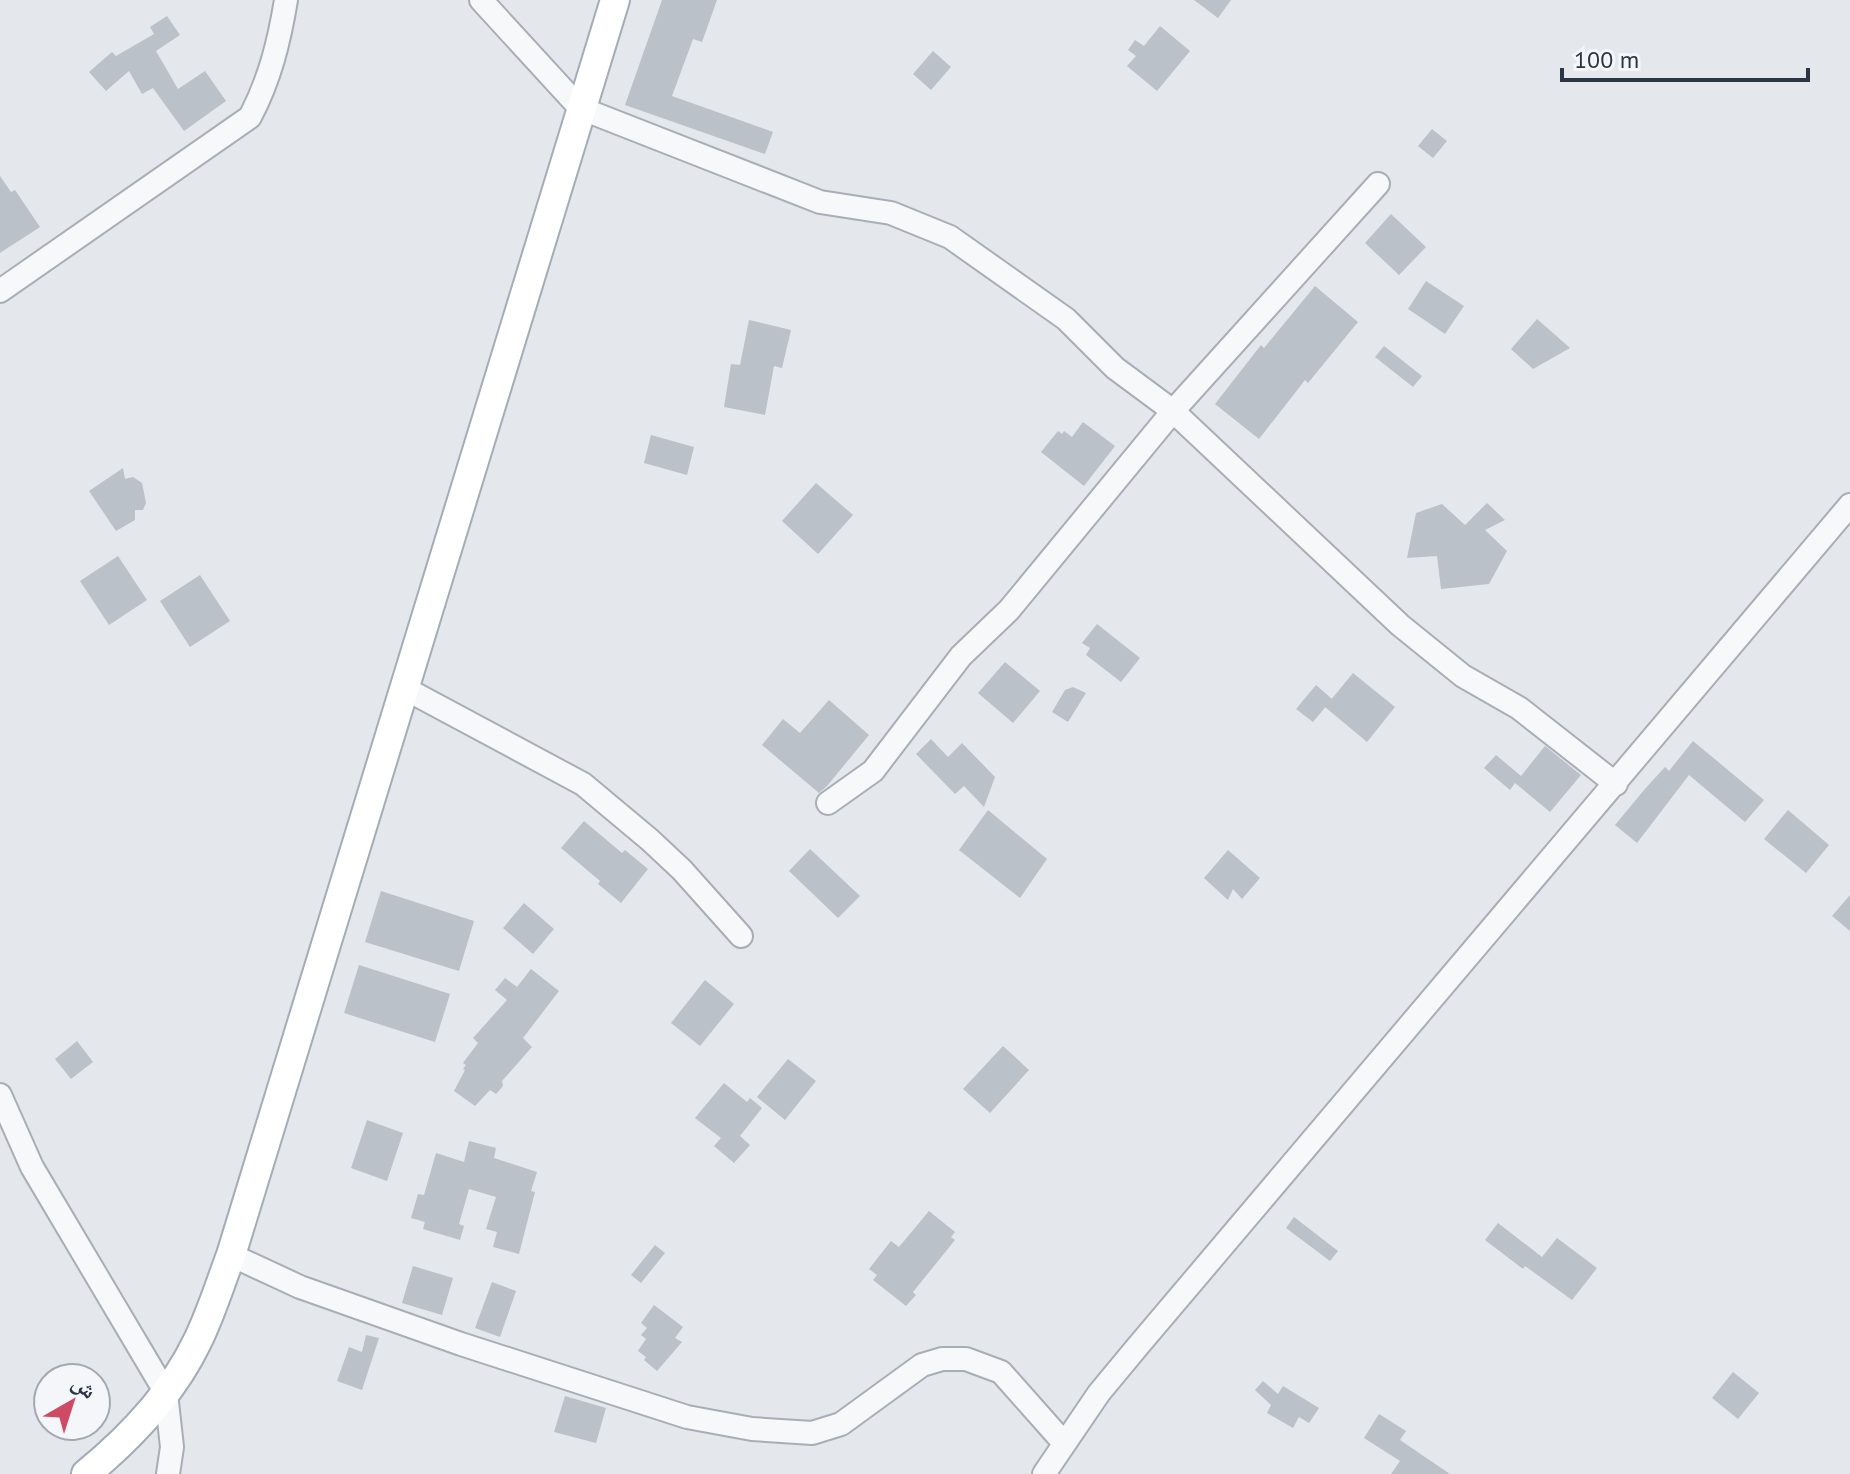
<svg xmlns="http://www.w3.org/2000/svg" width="1850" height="1474" viewBox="0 0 1850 1474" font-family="'PT Sans','Noto Naskh Arabic',sans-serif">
  <rect width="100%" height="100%" fill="#e4e7ec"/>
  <path fill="#bbc1c9" d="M662 0H717L702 42 693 39 672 96 773 132 765 154 625 105Z
    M1194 0H1231L1218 18Z
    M167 16 180 35 156 51 178 89 205 71 226 101 184 131 153 88 142 94 129 71 106 91 89 72 112 52 116 56 154 34 150 27Z
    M1160 26 1190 51 1157 91 1127 66 1136 56 1128 50 1135 40 1144 46Z
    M933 51 951 67 931 90 913 74Z
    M1432 129 1447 141 1433 158 1418 146Z
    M0 176 11 192 15 190 40 227 0 253Z
    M1391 214 1426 247 1399 275 1365 243Z
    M1426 281 1464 306 1445 334 1408 309Z
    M1315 286 1358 322 1308 383 1305 380 1259 439 1215 404 1261 345 1264 348Z
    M1537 319 1570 348 1533 369 1511 349Z
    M749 320 791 330 782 368 774 366 765 415 724 407 731 364 740 365Z
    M1384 346 1422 376 1413 387 1375 357Z
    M1083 422 1115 446 1084 486 1041 452 1058 431 1062 434 1064 431 1072 437Z
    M651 435 694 447 687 475 644 463Z
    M123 468 125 479 133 477 142 483 146 503 143 510H135V520L116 531 89 491Z
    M816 483 853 515 818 554 782 521Z
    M1487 503 1505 520 1485 530 1507 551 1489 584 1441 589 1437 556 1407 558 1416 513 1442 504 1465 525Z
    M118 556 147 600 109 625 80 581Z
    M200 575 230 621 190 647 160 601Z
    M1097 624 1140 658 1121 682 1086 655 1090 648 1082 643Z
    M1005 662 1040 691 1013 723 978 693Z
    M1353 673 1395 707 1367 742 1325 707Z
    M1316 685 1332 699 1313 722 1296 709Z
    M1073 687 1086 693 1068 722 1052 712 1065 690Z
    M829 700 869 735 827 786 819 793 762 745 783 719 800 733Z
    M931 739 948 757 962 743 995 777 984 807 964 786 955 794 916 754Z
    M1693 741 1764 800 1745 822 1689 775 1637 843 1615 825 1644 790 1665 767 1669 771Z
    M1545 746 1581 775 1550 812 1515 783 1510 790 1484 768 1496 755 1521 776Z
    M988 810 1047 859 1020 898 959 850Z
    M1788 810 1829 845 1806 873 1764 839Z
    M584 821 622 853 625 850 648 869 621 903 598 884 600 881 561 848Z
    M810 849 860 896 838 918 789 871Z
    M1228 850 1260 878 1242 899 1233 889 1228 900 1204 878Z
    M381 891 474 921 459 971 365 942Z
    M1850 895V931L1832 916Z
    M524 903 554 929 533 954 503 928Z
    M359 965 450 994 435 1042 344 1013Z
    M531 969 559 991 523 1038 532 1047 502 1081 503 1086 496 1094 490 1090 475 1106 454 1091 465 1070 463 1069 466 1065 463 1063 478 1043 473 1038 507 1000 495 990 505 978 517 987Z
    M705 980 734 1004 700 1046 671 1023Z
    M77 1041 93 1062 71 1079 55 1059Z
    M1003 1046 1029 1070 990 1113 963 1089Z
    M788 1059 816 1081 785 1120 757 1097Z
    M724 1083 747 1102 750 1098 762 1108 740 1136 750 1145 734 1163 714 1146 721 1138 695 1118Z
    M367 1120 403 1133 387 1181 351 1168Z
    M469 1141 496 1148 494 1158 537 1172 531 1191 535 1192 519 1254 493 1247 497 1232 486 1229 496 1197 469 1189 459 1224 464 1226 460 1240 423 1229 425 1222 411 1218 418 1194 424 1195 436 1153 464 1162Z
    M929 1211 955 1232 951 1237 955 1240 913 1292 916 1295 906 1306 873 1280 877 1275 869 1269 891 1241 899 1247Z
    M1294 1217 1338 1251 1330 1261 1286 1228Z
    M1498 1223 1542 1257 1557 1238 1597 1268 1572 1300 1525 1266 1523 1269 1485 1240Z
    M655 1245 665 1253 641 1283 631 1275Z
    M413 1266 453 1278 442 1315 402 1303Z
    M492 1282 516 1291 500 1337 475 1328Z
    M654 1305 683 1327 675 1338 682 1342 657 1371 644 1360 646 1357 638 1351 646 1339 641 1335 647 1328 641 1323Z
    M366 1335 379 1338 362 1390 337 1381 349 1347 362 1352Z
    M1733 1372 1759 1393 1738 1419 1712 1398Z
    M1263 1381 1278 1394 1283 1386 1319 1408 1309 1423 1299 1417 1293 1428 1267 1413 1271 1405 1255 1390Z
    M565 1396 606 1408 596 1443 554 1432Z
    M1379 1414 1406 1431 1400 1440 1450 1474H1391L1400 1461 1364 1438Z"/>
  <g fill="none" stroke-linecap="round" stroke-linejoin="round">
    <g stroke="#a9aeb6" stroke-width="26">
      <path id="minor" d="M481 0 580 108 820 202 891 213 950 237 1066 319 1115 368 1173 411 1400 625 1463 676 1519 708 1616 784
        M0 291 250 117C270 79 279 42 286 0
        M404 688 583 784 650 840 682 870 741 936
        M828 803 873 771 961 656 1009 610 1173 411 1378 184
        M0 1095 32 1167 166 1393 172 1447 168 1474
        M231 1255 300 1287 461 1344 687 1417 752 1429 812 1433 841 1424 922 1365 942 1359H966L1001 1372 1064 1443
        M1044 1474 1099 1393 1138 1346 1850 505"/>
    </g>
    <g stroke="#a3acb7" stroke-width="32">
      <path id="major" d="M86 1474C130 1438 172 1394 197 1342 211 1314 220 1284 231 1255L615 0"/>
    </g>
    <use href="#minor" stroke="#f7f8fa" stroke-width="22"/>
    <use href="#major" stroke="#fff" stroke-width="28"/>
  </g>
  <g transform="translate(72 1402) rotate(39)"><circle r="38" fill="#f4f6f9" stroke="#a4a9b1" stroke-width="2"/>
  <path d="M0-6L14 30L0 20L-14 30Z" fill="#cf4a65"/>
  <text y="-12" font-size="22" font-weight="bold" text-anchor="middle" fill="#2b3544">ش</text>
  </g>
  <path d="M1562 68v12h246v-12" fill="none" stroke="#2b3544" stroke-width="4"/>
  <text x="1574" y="68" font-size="24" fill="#2b3544" stroke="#f4f6f9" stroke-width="6" paint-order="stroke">100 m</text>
</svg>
